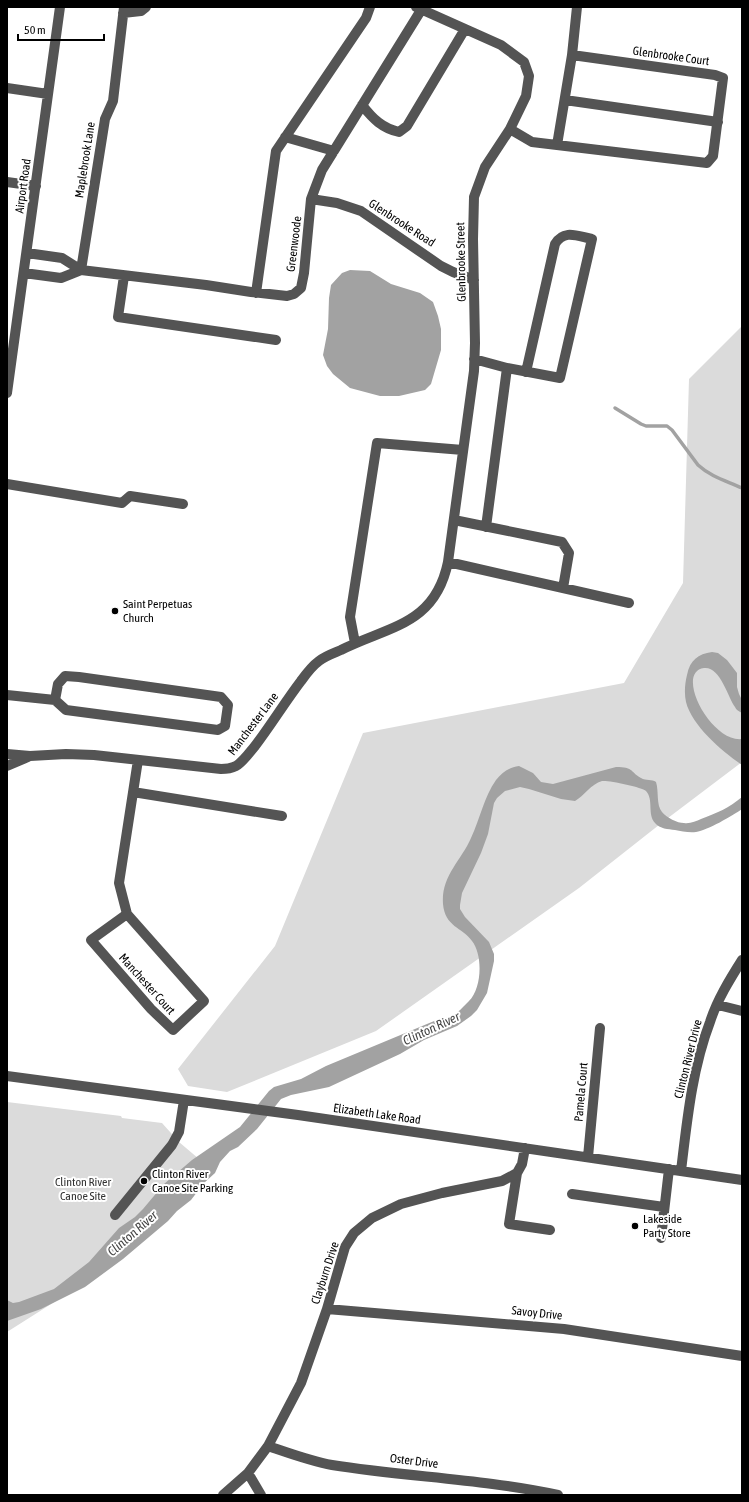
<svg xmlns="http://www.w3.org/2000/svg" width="749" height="1502" viewBox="0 0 749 1502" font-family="'Asap Condensed',sans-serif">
  <rect width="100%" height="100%" fill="#fff"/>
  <path fill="#dbdbdb" d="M742 326V762L664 821 579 888 376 1031 227 1092 188 1086 178 1069 275 946 363 733 624 683 683 583 689 379Z
    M7 1102 121 1116 122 1118 162 1123 179 1142 199 1159 119 1261 7 1332Z"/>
  <path fill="#a2a2a2" d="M350 270 370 271 391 284 420 293 433 302 438 316 441 329V350L431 384 425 390 399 396H380L350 388 333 374 327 366 323 355 328 329 329 298 331 285 342 273Z
    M712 652 718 653 727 660 737 673V687L739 694 742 700V713C739 711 736 710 735 707 728 697 720 666 704 668 674 672 711 743 742 739V765C723 752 692 726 686 702 684 693 685 683 687 675 690 660 698 654 712 652Z
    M519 766 533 773 541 782 553 784 616 767C634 767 629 771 641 778 646 781 652 779 656 782 659 791 656 805 662 812 667 818 677 823 684 823 690 824 696 821 701 819 717 813 729 808 742 797V809C732 816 708 830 696 832 689 833 681 831 675 830 668 829 660 829 655 823 647 814 654 800 646 791 642 787 608 780 602 781 591 784 584 796 575 801L561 799 529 789 520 787 505 791 497 798 494 803 488 834 481 853 462 893 460 905V909L465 917 489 942 494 954V961L487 993 477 1010 471 1016 457 1026 424 1040 400 1054 329 1087 291 1095 281 1099 257 1129 238 1147 230 1151 220 1162 215 1173 204 1183 191 1200 177 1211 168 1221 123 1259 85 1287 41 1309 7 1321V1300L13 1303 19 1302 54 1289 89 1262 119 1228 135 1217 143 1209 164 1184 192 1160 240 1127 269 1091 274 1087 301 1079 326 1066 439 1019C454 1018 459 1011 469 1001 482 988 483 955 472 941 462 927 445 927 443 904 441 876 461 861 471 838 480 819 484 797 496 780 502 772 510 767 519 766Z"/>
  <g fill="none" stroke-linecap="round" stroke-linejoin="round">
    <path stroke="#a2a2a2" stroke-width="3.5" d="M615 408 641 424 646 426H667L672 430 698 465C711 477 727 481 742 488"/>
    <path stroke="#545454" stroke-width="10" d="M123 13 141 11 146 7
      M572 55 577 7
      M7 88 48 94
      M565 100 718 122
      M362 105C373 119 382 128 399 132L407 126 465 29
      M510 129 532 142 707 163 713 156 723 78 715 75 572 55 557 145
      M285 137 334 151
      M7 182 36 186
      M311 199 337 203 361 211 441 266 453 272 474 280
      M27 253 62 258 81 270 206 285 251 292 287 296 294 294 301 288 304 273 311 199 322 170 423 7
      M81 270 105 119 113 101 124 7
      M24 273 61 278 81 270
      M124 276 118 317 276 340
      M256 293 276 151 366 18 370 7
      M474 359 507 368 486 527
      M507 368 560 378 592 239C577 236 564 229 555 244L526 372
      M7 393 60 7
      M7 484 122 503 130 496 183 504
      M448 562 563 588 569 553 562 542 454 520
      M563 588 629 603
      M355 643 350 617 377 443 463 450
      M7 695 55 700 66 710 218 730 225 726 228 705 221 697 79 677 65 676 58 684 55 700
      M7 754 30 756 66 754 94 755 221 769C226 769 232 768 236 766 243 762 250 752 255 746 271 725 285 702 301 681 306 674 312 666 319 661 325 656 334 653 341 650 389 626 435 625 448 562L474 371 475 343 473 239 474 197 485 167 510 129 526 96 529 76 524 62 501 45 416 7
      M7 766 28 757
      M133 792 282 816
      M127 914 91 940 151 1009 173 1030 204 1001 127 914 119 883 138 760
      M718 1005 742 1011
      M7 1076 298 1115 742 1180
      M588 1157 600 1028
      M681 1171C687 1121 692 1069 710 1022 717 1000 730 979 742 960
      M517 1173 509 1224 550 1230
      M572 1194 664 1207
      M115 1215 172 1145 179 1132 184 1100
      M661 1238 669 1169
      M327 1309 564 1329 742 1356
      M268 1446C289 1453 310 1461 332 1465 407 1477 484 1479 558 1495
      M248 1473 261 1495
      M223 1495 248 1473 268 1446 301 1383 327 1309 345 1247 354 1233 372 1218 401 1204 442 1193 502 1181 517 1173 522 1164 525 1148"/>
  </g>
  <g fill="#000" stroke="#fff" stroke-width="1.5">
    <circle cx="115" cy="611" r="4"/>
    <circle cx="144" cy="1181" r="4"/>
    <circle cx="635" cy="1226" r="4"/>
  </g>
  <g text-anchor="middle" stroke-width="4" stroke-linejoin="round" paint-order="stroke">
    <g font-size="12" fill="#000" stroke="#fff">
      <text transform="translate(671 56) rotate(8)" y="4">Glenbrooke Court</text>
      <text transform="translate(85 160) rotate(-81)" y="4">Maplebrook Lane</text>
      <text transform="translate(23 186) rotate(-82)" y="4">Airport Road</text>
      <text transform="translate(402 223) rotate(33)" y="4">Glenbrooke Road</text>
      <text transform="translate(294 244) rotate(-83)" y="4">Greenwoode</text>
      <text transform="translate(461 262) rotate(-91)" y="4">Glenbrooke Street</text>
      <text transform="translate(253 724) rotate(-53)" y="4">Manchester Lane</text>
      <text transform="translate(147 984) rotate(48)" y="4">Manchester Court</text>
      <text transform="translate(688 1059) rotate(-76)" y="4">Clinton River Drive</text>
      <text transform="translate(581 1092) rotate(-85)" y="4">Pamela Court</text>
      <text transform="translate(377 1114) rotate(8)" y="4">Elizabeth Lake Road</text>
      <text transform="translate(325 1273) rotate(-72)" y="4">Clayburn Drive</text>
      <text transform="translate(537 1313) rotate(6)" y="4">Savoy Drive</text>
      <text transform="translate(414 1461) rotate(7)" y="4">Oster Drive</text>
    </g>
    <g font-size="12" fill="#000" stroke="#fff" text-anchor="start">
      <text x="123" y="608">Saint Perpetuas<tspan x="123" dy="14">Church</tspan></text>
      <text x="152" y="1178">Clinton River<tspan x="152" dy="14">Canoe Site Parking</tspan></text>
      <text x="643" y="1223">Lakeside<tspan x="643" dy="14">Party Store</tspan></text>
    </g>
    <g font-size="12" fill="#323232" stroke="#fff">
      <text x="83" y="1186">Clinton River<tspan x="83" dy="14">Canoe Site</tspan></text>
    </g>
    <g font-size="13" font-style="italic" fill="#434343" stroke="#fff">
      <text transform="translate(431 1028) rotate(-25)" y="5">Clinton River</text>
      <text transform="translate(132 1233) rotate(-41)" y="5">Clinton River</text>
    </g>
  </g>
  <rect width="749" height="1502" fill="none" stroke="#000000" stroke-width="16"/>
  <path d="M18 34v6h86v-6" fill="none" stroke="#000000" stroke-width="2"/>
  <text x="24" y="34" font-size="12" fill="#000000" stroke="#ffffff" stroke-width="3" paint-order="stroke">50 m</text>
</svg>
